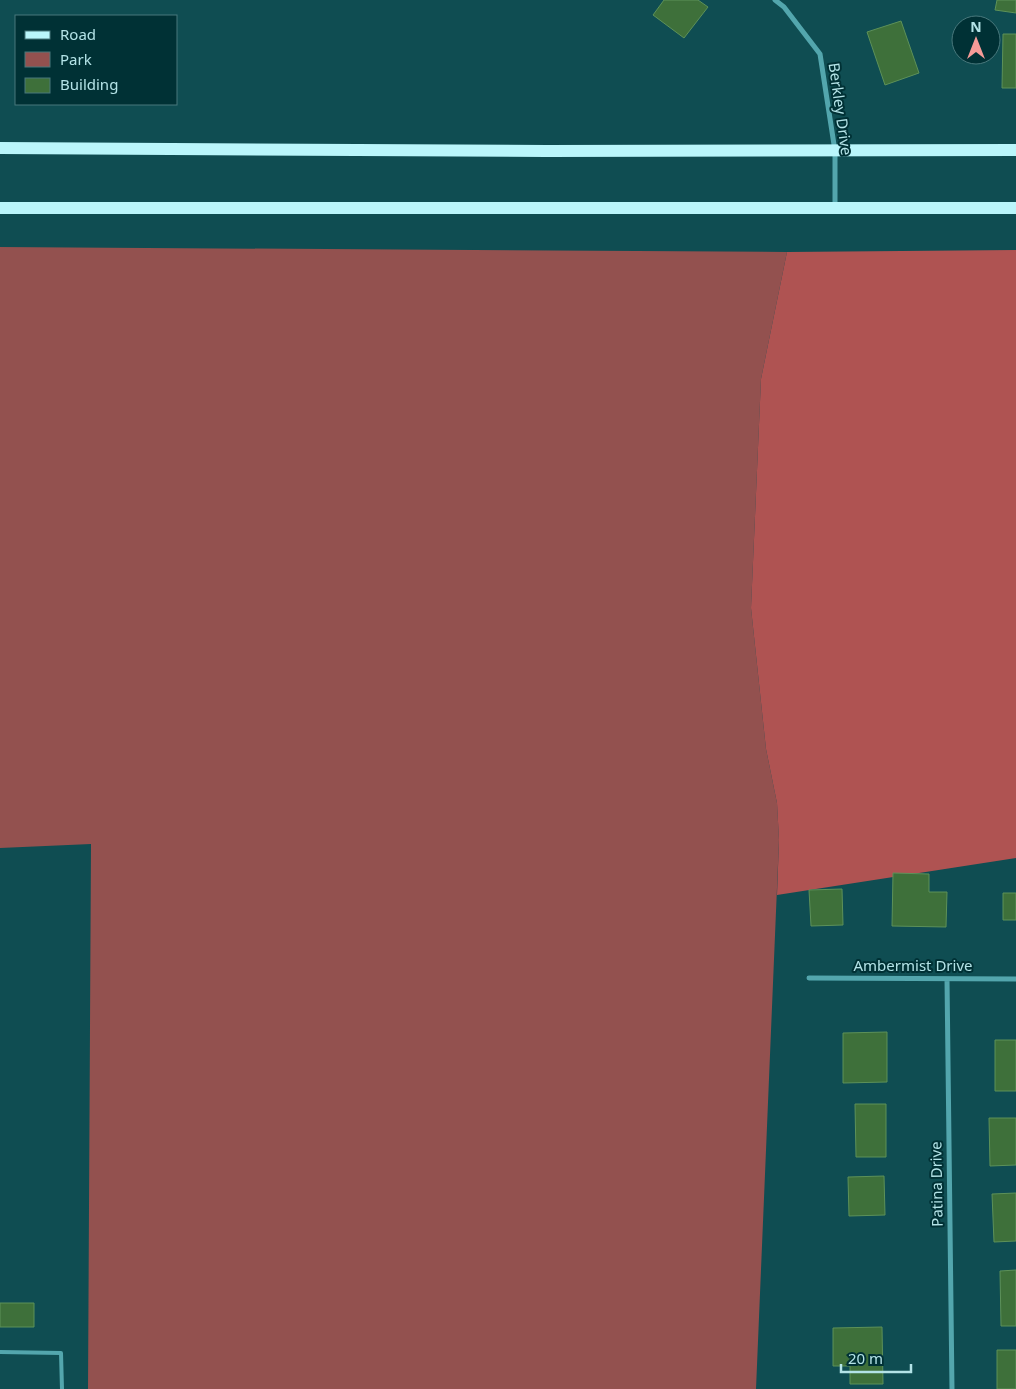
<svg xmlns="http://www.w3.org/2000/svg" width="1016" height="1389" viewBox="0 0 1016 1389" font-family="'Noto Sans',sans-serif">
  <rect width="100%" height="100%" fill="#0f4d52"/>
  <path fill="#93514f" d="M0 247 787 252 761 379 751 608 766 749 777 803 779 840 756 1389H88L91 844 0 848Z"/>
  <path fill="#af5352" d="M1016 250V858L777 895 779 840 777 803 766 749 751 608 761 379 787 252Z"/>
  <path fill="#3e703a" stroke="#5d9159" d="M664 0H698L708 7 684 38 653 15Z
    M997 0H1016V13L995 10Z
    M901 21 919 73 885 85 867 32Z
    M1003 34H1016V88H1002Z
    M893 873 929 874V892H947L946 927 892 926Z
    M842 889 843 925 811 926 809 890Z
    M1003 893H1016V920H1003Z
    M887 1032V1082L843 1083V1033Z
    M995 1040H1016V1091H995Z
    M855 1104H886V1157H856Z
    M989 1118H1016V1165L990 1166Z
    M884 1176 885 1215 849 1216 848 1177Z
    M1016 1193V1241L994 1242 992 1194Z
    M1016 1270V1326H1001L1000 1271Z
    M0 1303H34V1327H0Z
    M882 1327 883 1384H850V1366H833V1328Z
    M997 1350H1016V1389H997Z"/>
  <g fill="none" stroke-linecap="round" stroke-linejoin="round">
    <path stroke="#53a6ad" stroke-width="4" d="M0 1352 61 1353 62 1389"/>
    <path stroke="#53a6ad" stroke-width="5" d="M775 0 784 7 820 54 835 151V208
      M809 978 1016 979
      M947 979 952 1389"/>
    <path stroke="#baf6fb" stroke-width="12" d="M0 148 547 151 1016 150
      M0 208H1016"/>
  </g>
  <g text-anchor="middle" stroke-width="4" stroke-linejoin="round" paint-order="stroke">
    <g font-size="15" fill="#b3e3e7" stroke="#003135">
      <text transform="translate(840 109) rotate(82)" y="5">Berkley Drive</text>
      <text x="913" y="971">Ambermist Drive</text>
      <text transform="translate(937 1184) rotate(-91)" y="5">Patina Drive</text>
    </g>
  </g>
  <rect x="15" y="15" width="162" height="90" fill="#003135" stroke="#48787c"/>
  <rect x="25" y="31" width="25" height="8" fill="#baf6fb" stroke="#48787c"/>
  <text x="60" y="40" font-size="15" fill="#b3e3e7">Road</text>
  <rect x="25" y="52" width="25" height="15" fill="#93514f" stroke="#48787c"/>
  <text x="60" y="65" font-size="15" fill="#b3e3e7">Park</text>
  <rect x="25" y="78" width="25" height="15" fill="#3e703a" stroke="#48787c"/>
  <text x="60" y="90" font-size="15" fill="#b3e3e7">Building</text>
  <g transform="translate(976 40)"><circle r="24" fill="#003135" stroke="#48787c"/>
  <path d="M0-4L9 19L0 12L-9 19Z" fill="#f59b97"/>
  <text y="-8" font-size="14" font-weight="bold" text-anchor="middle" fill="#b3e3e7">N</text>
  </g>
  <path d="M841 1364v8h70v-8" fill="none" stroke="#b3e3e7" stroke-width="2.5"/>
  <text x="848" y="1364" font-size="15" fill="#b3e3e7" stroke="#003135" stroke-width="4" paint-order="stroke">20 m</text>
</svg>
